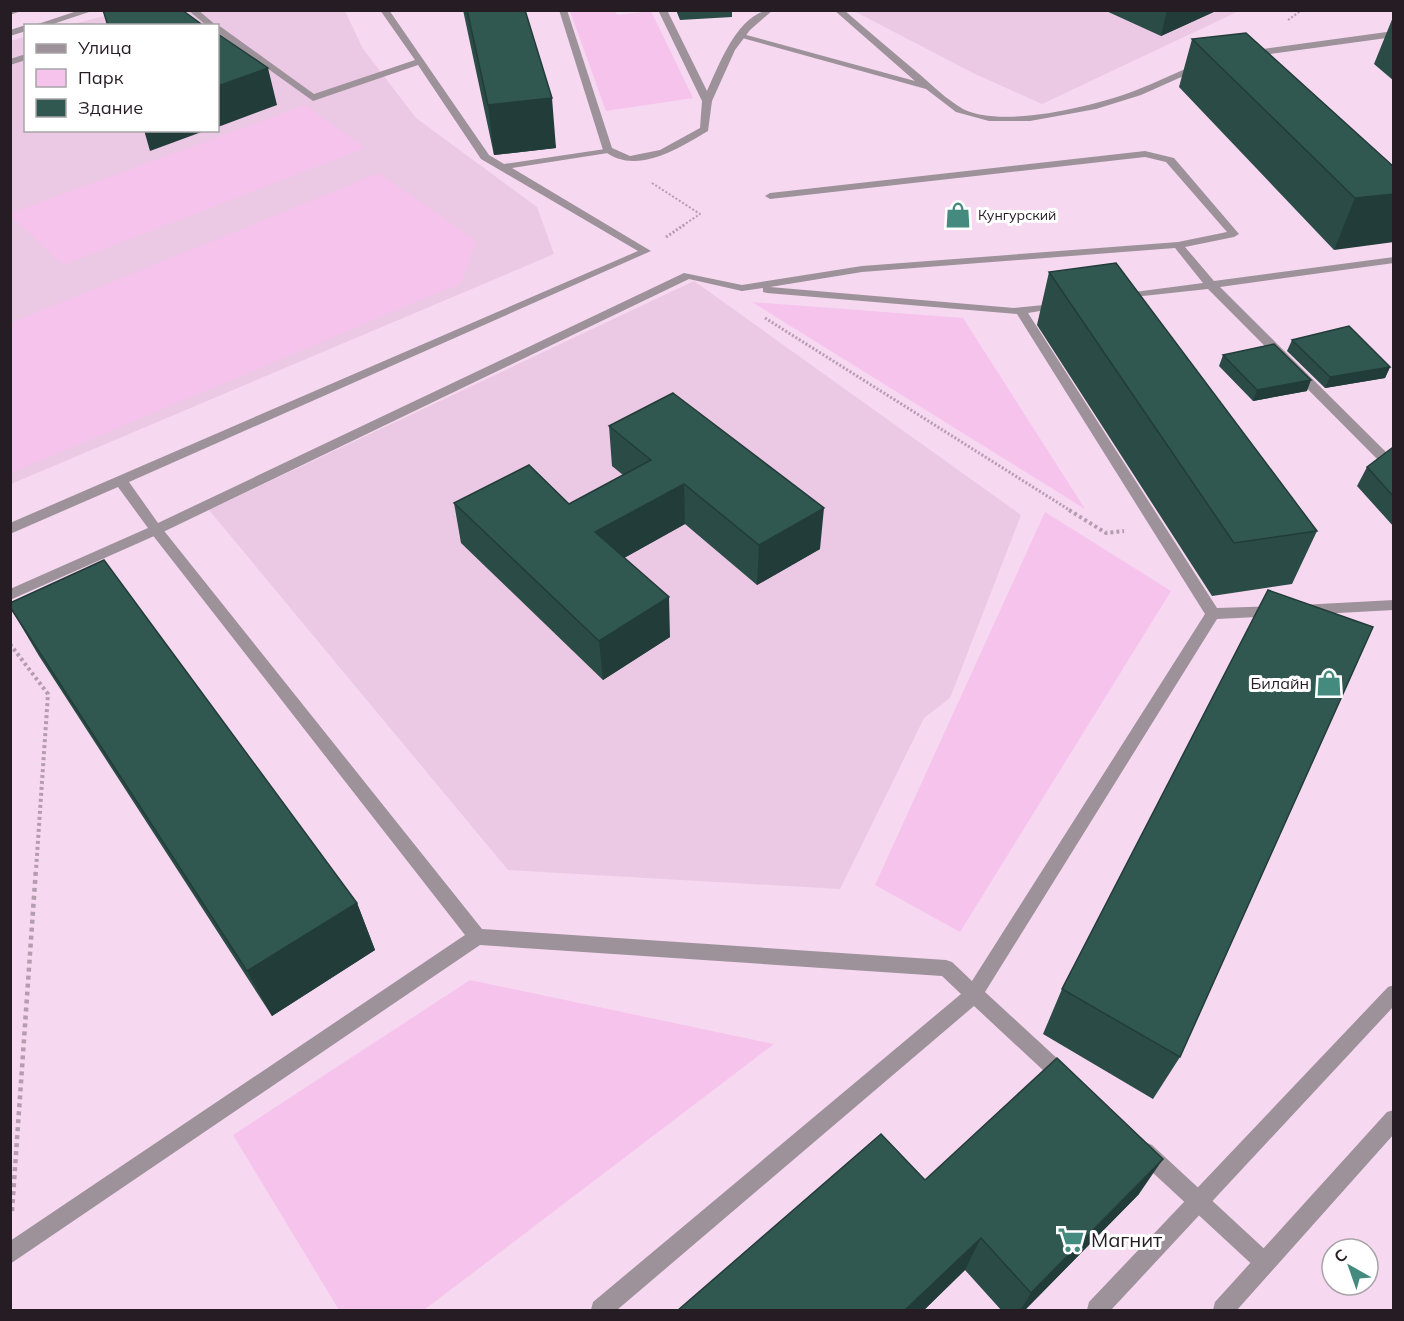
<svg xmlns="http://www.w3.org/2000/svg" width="1404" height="1321" viewBox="0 0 1404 1321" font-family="Mulish,sans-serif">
  <rect width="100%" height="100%" fill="#f6d8f0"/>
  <path fill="#ebc8e4" d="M125 11H345L363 49 416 118 537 207 554 254 11 484V41L25 37 26 130H218V26L69 25Z
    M854 11H1239L1042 104 973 73Z
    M694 281 1021 515 950 698 924 718 840 889 508 870 209 510Z"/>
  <path fill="#f6c3ec" d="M570 11H615L617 15 651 11 693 98 606 111Z
    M305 105 365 148 63 265 11 216V213Z
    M379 173 476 241 461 283 11 473V323Z
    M752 302 963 318 1085 509Z
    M1045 512 1171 591 960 932 875 885Z
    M470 980 774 1044 424 1310H339L233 1135Z"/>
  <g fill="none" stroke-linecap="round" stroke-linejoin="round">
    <path stroke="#b59db0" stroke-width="2" stroke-dasharray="2 2" stroke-linecap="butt" d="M1288 20 1302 10
      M652 183 700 214 682 226"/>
    <path stroke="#b59db0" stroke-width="3" stroke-dasharray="2 2" stroke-linecap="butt" d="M666 237 684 225
      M765 318 1071 511"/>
    <path stroke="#b59db0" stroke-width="4" stroke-dasharray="3 3" stroke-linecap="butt" d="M1069 510 1106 533 1124 531
      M10 644 48 694 36 870"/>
    <path stroke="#b59db0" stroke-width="4.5" stroke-dasharray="4 4" stroke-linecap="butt" d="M12 1211 36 868"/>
    <path fill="#9d919a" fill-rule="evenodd" d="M559 10H567L612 148 630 156 660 150 700 128 702 101 658 10H667L707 91C719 65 739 10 773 10L750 30 735 50 712 101 708 131C679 148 635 177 603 150Z
      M1394 31V37L1248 57 1243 54 1248 51Z
      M1145 151 1174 158 1239 234 1234 237 1185 247 1214 281 1394 257V263L1220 287 1394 460V472L1389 471 1208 289 1115 299 1113 297 1119 294 1203 283 1175 248 862 272 770 287 1014 308 1064 303V307L1028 313 1217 608 1277 606 1284 611 1277 616 1217 619 985 992 1073 1073 1076 1079 1073 1085 1066 1088 1059 1085 974 1006 617 1310H591L593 1302 961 994 942 976 480 945 10 1264V1241L465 935 151 533 149 530 151 527H161L482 929 946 960 952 962 972 981 1205 614 1017 314 767 293 763 292V288L742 291 736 288 742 285 862 266 1178 242 1227 232 1166 162 1145 157 770 199 765 196 770 193Z
      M1394 600V610L1301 615 1294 610 1301 605Z
      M1145 1142 1152 1145 1272 1256 1275 1263 1272 1270 1265 1273 1258 1270 1138 1159 1135 1152 1138 1145Z"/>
    <path fill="#9d919a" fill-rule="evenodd" d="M10 10H24L10 15Z
      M80 10H95L47 26H32Z
      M188 10H198L217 26H207Z
      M380 10H389L489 155 504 164 612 148V152L608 153 512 168 651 251 129 482 158 523 684 273 742 285 748 288 742 291 689 279 161 533 10 600V589L148 528 118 487 10 534V523L638 251 481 159 418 65 313 101 218 33V26L221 27 314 94 415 60Z
      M834 10H844C868 31 893 52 918 73 932 85 946 99 963 109 1003 129 1094 106 1134 91 1156 83 1176 72 1198 64L1206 66 1141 95 1096 109 1030 121H989L956 112 926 89 735 36 739 33 915 81Z
      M26 25V31L10 36V30Z
      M26 54V60L10 65V59Z
      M1394 985V1006L1111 1310H1087L1089 1302 1388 987Z
      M1394 1110V1134L1237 1310H1213L1215 1302 1387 1112Z"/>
  </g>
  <path fill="#2a4b46" d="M463 10H525L556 148 494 155Z
    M676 10H732V17L680 20Z
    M1104 10H1218L1161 36Z
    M1393 17H1394V81L1374 64Z
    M1192 39 1394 167 1334 250 1179 87Z
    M1049 272 1317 531 1292 584 1212 596 1037 325Z
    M1292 340 1390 367 1385 378 1325 388 1287 351Z
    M1223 355 1307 391 1253 401 1219 366Z
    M609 426 820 549 757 585 685 524 624 558 670 637 603 680 461 543 454 503 569 504 623 475 612 466Z
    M1394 450V527L1357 486 1367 467Z
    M10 607 357 903 375 950 272 1016 39 656Z
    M1062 989 1180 1057 1153 1099 1043 1034Z
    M925 1180 1139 1194 1024 1311H1002L965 1270 923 1311H677Z"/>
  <path fill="#223d39" d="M1167 10H1218L1161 36Z
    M268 68 277 105 218 127V86Z
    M552 98 556 148 494 155 488 105Z
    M144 130H207L150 151Z
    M1394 194V242L1334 250 1355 198Z
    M1390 367 1385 378 1325 388 1330 377Z
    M1311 380 1307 391 1253 401 1257 390Z
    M684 484 685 524 599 572 595 532Z
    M824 508 820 549 757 585 759 545Z
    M669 597 670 637 603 680 599 641Z
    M357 903 375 950 272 1016 247 971Z
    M1163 1159 1139 1194 1024 1311H1020L1031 1293Z
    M981 1238 965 1270 923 1311H904Z"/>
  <path fill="#315751" stroke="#223d39" stroke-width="1.5" d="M103 10H182L204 26H108Z
    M467 10H525L552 98 488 105Z
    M1246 33 1394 167V194L1355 198 1192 39Z
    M218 34 268 68 218 86Z
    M1116 263 1317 531 1234 543 1049 272Z
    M1349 326 1390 367 1330 377 1292 340Z
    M1274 344 1311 380 1257 390 1223 355Z
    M673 393 824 508 759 545 684 484 595 532 669 597 599 641 454 503 529 465 569 504 651 460 609 426Z
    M1392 448 1394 450V497L1367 467Z
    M104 560 357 903 247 971 10 607V603Z
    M1268 590 1373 627 1180 1057 1062 989Z
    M1057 1058 1163 1159 1031 1293 981 1238 904 1311H677L881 1134 925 1180Z"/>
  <defs>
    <g id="shop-bare" transform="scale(2.07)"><path d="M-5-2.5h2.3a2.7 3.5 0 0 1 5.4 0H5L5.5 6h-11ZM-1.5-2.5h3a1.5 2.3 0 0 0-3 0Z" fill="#458a7f" stroke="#fff" stroke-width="2.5" paint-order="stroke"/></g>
    <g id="supermarket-bare" transform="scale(2.07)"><path d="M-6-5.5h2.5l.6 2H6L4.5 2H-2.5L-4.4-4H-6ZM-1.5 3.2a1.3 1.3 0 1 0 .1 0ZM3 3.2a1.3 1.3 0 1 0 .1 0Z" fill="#458a7f" stroke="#fff" stroke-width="2.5" paint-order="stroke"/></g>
  </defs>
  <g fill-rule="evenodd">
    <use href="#shop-bare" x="958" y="215"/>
    <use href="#shop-bare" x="1329" y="683"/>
    <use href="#supermarket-bare" x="1071" y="1240"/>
  </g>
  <g text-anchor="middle" stroke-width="6" stroke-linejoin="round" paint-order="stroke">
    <g font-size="14" fill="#261c24" stroke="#fff" text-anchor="start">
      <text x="978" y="220">Кунгурский</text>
    </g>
    <g font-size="16" fill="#261c24" stroke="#fff" text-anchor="end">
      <text x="1309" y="689">Билайн</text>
    </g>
    <g font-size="20" fill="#261c24" stroke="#fff" text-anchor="start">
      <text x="1091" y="1247">Магнит</text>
    </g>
  </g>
  <rect width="1404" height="1321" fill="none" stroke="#261c24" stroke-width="24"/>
  <rect x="24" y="24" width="195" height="108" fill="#ffffff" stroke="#a8a4a7" stroke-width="1.5"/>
  <rect x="36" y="44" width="30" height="9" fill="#9d919a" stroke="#a8a4a7" stroke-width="1.5"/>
  <text x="78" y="54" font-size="18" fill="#261c24">Улица</text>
  <rect x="36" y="69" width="30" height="18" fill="#f6c3ec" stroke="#a8a4a7" stroke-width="1.5"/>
  <text x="78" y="84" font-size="18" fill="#261c24">Парк</text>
  <rect x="36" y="99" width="30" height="18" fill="#315751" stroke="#a8a4a7" stroke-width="1.5"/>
  <text x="78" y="114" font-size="18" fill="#261c24">Здание</text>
  <g transform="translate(1350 1267) rotate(320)"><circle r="28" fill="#ffffff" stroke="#a8a4a7" stroke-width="1.5"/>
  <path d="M0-4.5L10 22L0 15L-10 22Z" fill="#458a7f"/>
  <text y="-9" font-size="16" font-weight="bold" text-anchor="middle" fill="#261c24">С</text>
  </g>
</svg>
